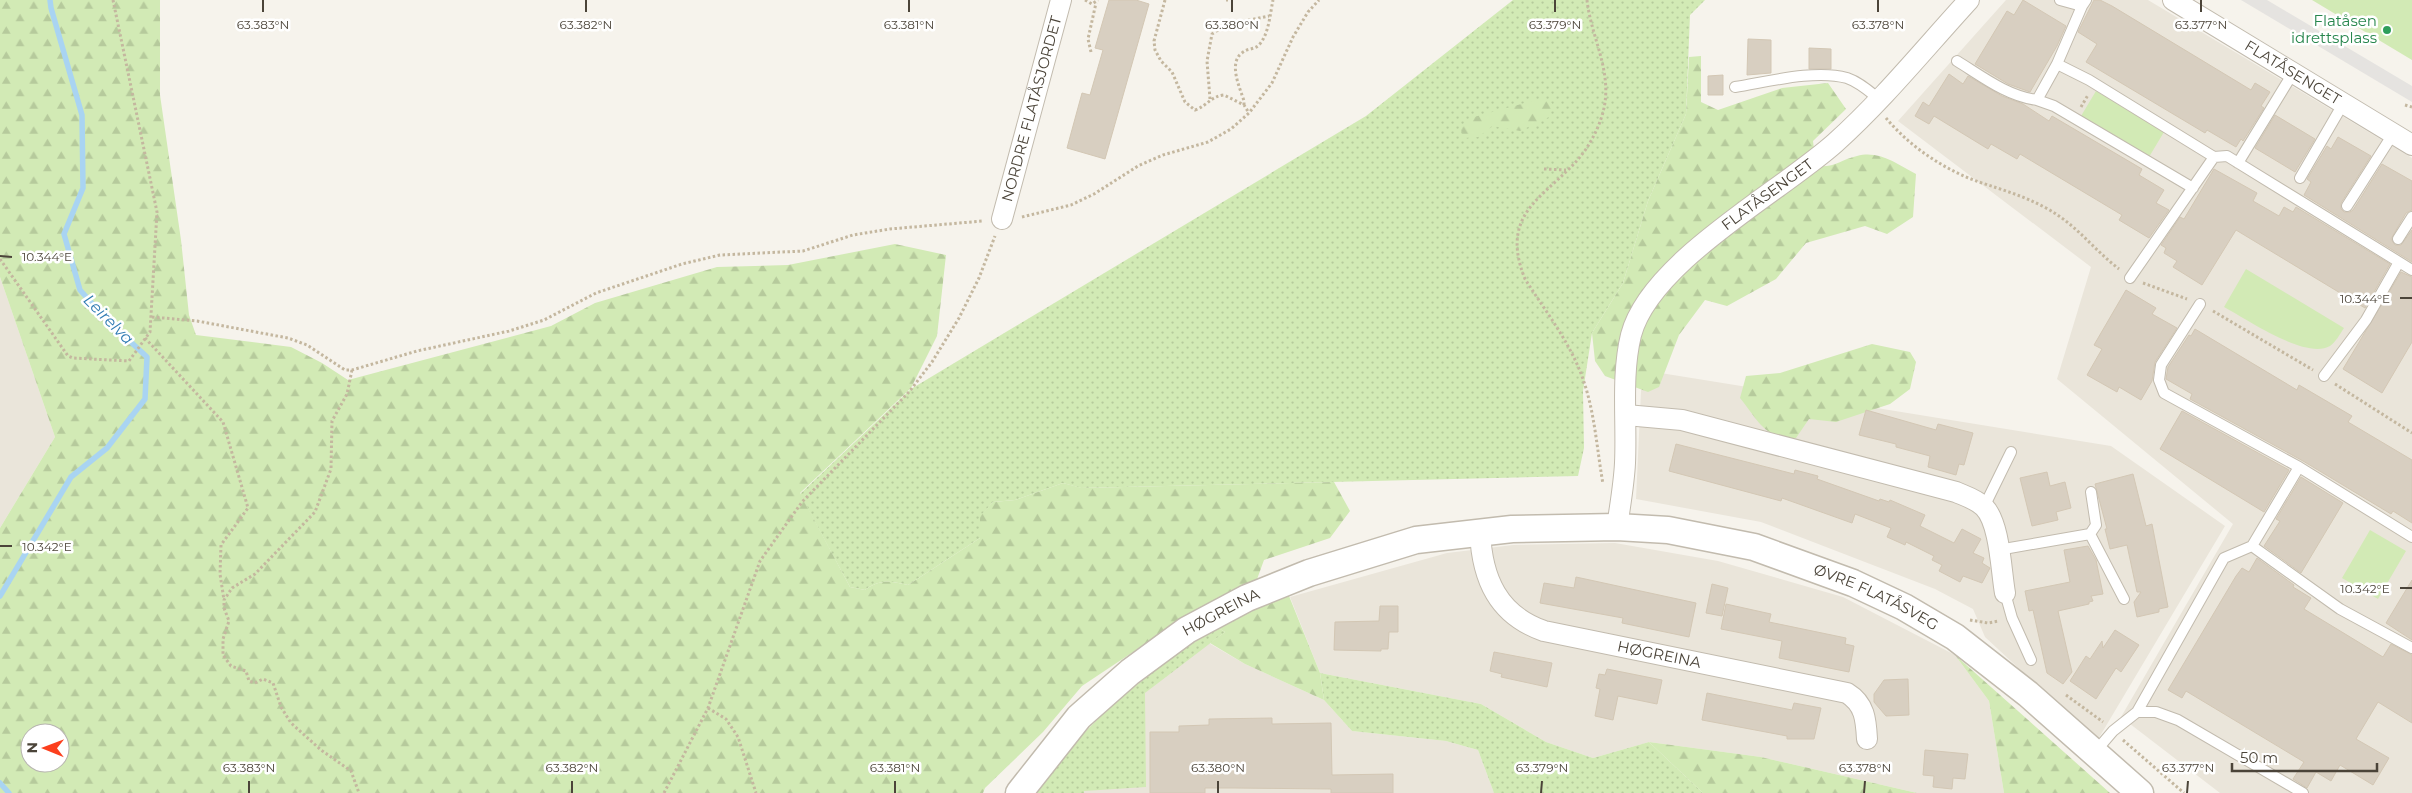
<svg xmlns="http://www.w3.org/2000/svg" width="2412" height="793" viewBox="0 0 2412 793" font-family="Montserrat,sans-serif">
  <defs>
    <pattern id="grass-dots" width="8" height="8" patternUnits="userSpaceOnUse" patternTransform="scale(1.25)"><rect width="8" height="8" fill="#d2eab5"/><path d="M2 2h.1M6 6h.1" fill="none" stroke="#b6ca9c" stroke-width="1.8" stroke-linecap="round"/></pattern>
    <pattern id="forest-firs" width="22" height="20" patternUnits="userSpaceOnUse" patternTransform="scale(1.25)"><rect width="22" height="20" fill="#d2eab5"/><path d="M5 1l3.5 6h-7zM16 11l3.5 6h-7z" fill="#b6ca9c"/></pattern>
  </defs>
  <rect width="100%" height="100%" fill="#f6f3ec"/>
  <path fill="#eae5da" d="M2006 0H2148L2412 158V793H2220L2121 717 2233 524 2057 379 2091 267 1898 121Z
    M0 277 55 437 0 528Z
    M1642 370 2111 446 2225 526 2097 741 1985 637 1973 609 1935 589 1761 522 1636 499Z
    M1615 543 1718 561 1843 597 1955 655 1989 701 2004 793H1917L1761 757 1649 742 1593 758 1546 742 1481 704 1320 673 1290 597 1447 553 1513 545Z
    M1207 642 1245 664 1324 700 1352 731 1446 741 1478 750 1494 793H1045L1070 754Z"/>
  <path fill="url(#grass-dots)" d="M1513 0H1705L1690 15 1686 114 1648 201 1623 283 1592 333 1583 391 1584 448 1578 476 1081 488 1063 483 1015 500 993 502 981 516 980 538 908 585C890 581 880 579 865 590L850 587 800 494 911 389 1366 116Z
    M1217 627 1225 632 1145 693 1146 787 1084 791V793H1035C1082 724 1148 672 1217 627Z
    M1320 673 1481 704 1546 742 1593 758 1649 742 1703 793H1494L1478 750 1446 741 1352 731 1324 700Z"/>
  <path fill="url(#forest-firs)" fill-rule="evenodd" d="M0 0H160V95L181 240 189 315 196 335 291 347 322 363 348 380 551 326 595 303 717 267 788 265 895 244 946 255 937 336 911 388 800 493 850 587 865 590C880 579 890 581 908 585L980 538V516L993 502 1015 500 1063 483 1082 488 1334 482 1350 511 1330 538 1264 560 1256 582 1181 620 1082 686 1043 732 985 788 983 793H0V528L55 437 0 277ZM30 733H60V763H30Z
    M1701 56V102L1718 110 1782 88 1828 83 1846 109 1813 141 1816 166C1835 168 1840 160 1857 156 1879 150 1897 164 1916 174L1913 217 1887 234 1865 226 1806 243 1776 279 1727 306 1705 300 1679 335 1659 387 1648 392 1605 376 1595 361 1592 333 1623 283 1648 201 1686 114 1689 57Z
    M1540 99 1552 103 1549 117 1520 131 1493 126 1478 137 1463 138 1460 126 1474 117Z
    M1872 344 1910 352 1916 362 1910 389 1890 404 1836 422 1809 419 1796 438C1765 440 1758 420 1740 398L1746 376 1780 373Z
    M1287 591 1320 673 1324 700 1245 664 1210 643 1225 632 1217 627Z
    M1955 655 2110 793H2004L1989 701Z
    M1649 742 1761 757 1917 793H1703Z"/>
  <path fill="#d2eab5" d="M2312 0H2412V60Z
    M2096 91 2164 132 2149 157 2081 116Z
    M2246 269 2344 328C2340 334 2335 343 2330 346 2305 360 2247 319 2224 307Z
    M2370 530 2406 551 2378 599 2342 578Z"/>
  <path fill="#e5e3e0" d="M2241 0H2267L2412 86V102Z"/>
  <g fill="none" stroke-linecap="round" stroke-linejoin="round">
    <path stroke="#a9d4f2" stroke-width="5.5" d="M0 596 71 477 107 448 145 399 147 357 107 320 80 290 64 234 83 188 82 115 51 8 50 0
      M0 783 9 793"/>
  </g>
  <path fill="#d8cfc1" stroke="#d3c7b4" d="M1109 0H1136L1149 4 1105 159 1067 148 1082 93 1090 95 1103 50 1095 48Z
    M2023 0 2066 26 2057 46 2030 92 2008 84 1975 64 2007 11 2014 15Z
    M2094 0H2100L2112 6 2251 90 2255 83 2270 92 2261 106 2264 108 2243 141 2241 139 2236 147 2207 130 2205 133 2086 62 2097 44 2078 32Z
    M1748 39 1771 40V73L1747 75Z
    M1809 48 1831 49V69H1809Z
    M1949 74 1963 84 1968 76 2002 96 2023 104 2049 121 2052 116 2142 169 2139 175 2164 190 2156 203 2169 210 2149 238 2119 220 2122 215 2020 154 2017 159 1991 144 1988 149 1934 116 1929 124 1915 116 1923 102 1929 106Z
    M1723 75V95H1708V76Z
    M2275 115 2315 139 2295 172 2255 148Z
    M2338 137 2371 156 2341 203V209L2344 212H2350L2353 210 2382 164 2412 181V210L2406 213 2391 239 2395 245H2401L2412 230V262L2304 195 2311 182 2307 179 2327 146 2331 149Z
    M2214 169 2257 193 2253 201 2279 216 2284 207 2293 212 2296 207 2390 264 2365 308 2236 230 2202 285 2173 267 2177 261 2164 253 2166 248 2161 245 2180 217 2184 219Z
    M2401 272 2412 277V342L2382 393 2343 369Z
    M2126 290 2156 308 2152 314 2177 328 2155 362 2152 381 2141 400 2119 387 2117 392 2087 375 2102 349 2094 345Z
    M2195 329 2297 390 2299 385 2352 416 2348 422 2412 460V523L2393 511 2391 514 2303 461 2190 399 2192 394 2166 379 2168 367 2189 335 2191 336Z
    M1866 410 1936 430 1938 424 1973 433 1964 465 1959 464 1956 475 1928 467 1930 456 1896 447V444L1859 435Z
    M2182 411 2289 470 2264 512 2160 449Z
    M1676 444 1794 474 1795 470 1818 476 1817 479 1879 501 1880 499 1889 502 1890 500 1925 515 1920 526 1954 543 1962 529 1981 539 1973 553 1984 558 1982 563 1990 568 1982 583 1963 576 1960 582 1939 571 1942 565 1932 560 1934 556 1906 542 1905 545 1887 537 1891 528 1855 514 1852 523 1782 498 1781 501 1669 471Z
    M2047 472 2050 486 2065 482 2071 508 2056 512 2058 520 2032 526 2020 478Z
    M2133 474 2146 526 2152 524 2168 607 2159 609V612L2137 617 2134 602 2141 592H2137L2127 545 2110 549 2105 529H2107L2095 484Z
    M2301 477 2343 503 2301 573 2264 546 2280 521 2276 519Z
    M2088 546 2096 560 2103 594 2091 596 2093 601 2089 602V604L2058 611 2072 672 2063 684 2047 673 2033 610 2029 611 2025 591 2070 582 2064 550Z
    M2257 558 2294 585 2293 587 2311 598 2304 609 2383 657 2391 644 2412 655V723L2378 702 2356 739 2389 758 2373 785 2340 765 2331 781 2316 772 2307 788 2293 779 2304 762 2186 691 2182 698 2168 690 2236 576 2242 568 2249 572Z
    M1576 577 1696 603 1689 637 1622 623 1623 618 1540 603 1544 583 1574 588Z
    M2412 580V640L2386 623Z
    M1712 584 1728 588 1722 616 1706 613Z
    M1726 604 1771 614 1769 622 1846 638 1845 644 1854 646 1849 672 1779 658 1782 641 1721 629Z
    M1380 606H1398V632H1389L1388 649H1381V651L1334 650 1335 622 1379 621Z
    M2115 630 2139 645 2121 672 2116 668 2096 699 2070 681 2086 656 2090 659 2102 641 2103 648Z
    M1494 652 1552 663 1547 687 1501 677 1502 674 1490 671Z
    M1607 669 1662 680 1657 704 1618 696 1613 720 1595 716 1600 689 1596 688 1599 674 1605 675Z
    M1908 679 1909 715 1886 716 1874 702V694L1884 680Z
    M1707 693 1792 710 1794 703 1821 708 1814 739H1787V736L1702 720Z
    M1272 718V724L1331 723 1332 775 1393 774V793H1331V789L1235 788H1205V793H1150V732H1179V726L1209 725V719Z
    M1925 750 1968 754 1965 779 1953 778 1952 789 1933 787 1934 776 1923 775Z"/>
  <g fill="none" stroke-linecap="round" stroke-linejoin="round">
    <g stroke="#c2bbae" stroke-width="12">
      <path id="service" d="M2060 0 2082 6
        M2086 0 2082 6 2057 64 2089 80 2214 157 2227 156 2412 270
        M1957 61C1983 77 2007 96 2037 100
        M2057 64 2037 100 2054 106 2193 188
        M1735 87C1767 82 1815 69 1847 78 1859 82 1869 91 1879 99
        M2238 163 2293 73
        M2300 178 2343 104
        M2347 206 2393 134
        M2398 239 2412 217
        M2130 278 2214 157
        M2324 376 2366 320 2399 262
        M2299 467 2412 537
        M1984 507 2011 452
        M2090 534 2096 525 2091 492
        M2252 546 2340 609 2412 648
        M1998 550 2090 534 2124 599
        M2005 593 2012 618 2031 660
        M2137 712H2156L2178 720 2303 793
        M2095 752 2113 731 2137 712 2224 558 2252 546 2299 467 2164 393 2159 380 2161 365 2200 304"/>
    </g>
    <g stroke="#c2bbae" stroke-width="22">
      <g id="minor">
        <path id="s1" d="M2173 0 2412 145"/>
        <path id="s2" d="M1002 219 1061 0"/>
        <path d="M1626 415 1682 420 1956 492C1965 496 1976 499 1984 507 2000 523 2001 571 2005 593"/>
        <path id="s3" d="M1617 527C1620 506 1624 484 1625 463 1627 421 1621 376 1631 335 1650 262 1779 193 1835 143 1883 100 1925 48 1969 0"/>
        <path id="s4" d="M1480 532C1482 579 1498 615 1544 631L1847 693C1865 704 1866 720 1867 739"/>
      </g>
    </g>
    <g stroke="#c2bbae" stroke-width="29">
      <g id="tertiary">
        <path id="s5" d="M1019 793 1079 717 1130 672 1187 630 1247 598 1309 573 1416 540 1512 529 1617 527 1668 530 1754 547 1853 583 1904 607 1955 637 2028 694 2140 793"/>
      </g>
    </g>
    <path stroke="#c4b79f" stroke-width="3" stroke-dasharray="2.5 2.5" stroke-linecap="butt" d="M1085 0 1092 4 1098 0
      M1165 0 1154 41 1155 50 1161 61 1172 72 1185 102 1195 110C1207 106 1211 96 1224 95L1244 105 1249 113
      M1226 0H1228
      M1587 0C1591 37 1612 70 1604 108 1601 122 1594 137 1586 149 1554 195 1496 207 1525 279 1546 312 1572 345 1584 382 1595 415 1597 450 1603 484
      M1091 52 1088 39 1096 3
      M1210 99 1207 61 1212 34 1226 25 1269 16
      M1244 105V101C1240 88 1228 63 1242 53 1247 48 1254 50 1259 45 1269 34 1270 14 1273 0
      M2405 105 2412 107
      M2081 107 2088 95
      M1886 118C1910 147 1945 170 1979 182 2003 190 2024 196 2046 208 2076 224 2093 249 2119 269
      M1544 169 1566 170
      M1022 217 1071 205 1094 194 1138 166 1163 155 1208 142 1231 129 1249 113 1272 83 1293 37 1308 12 1319 0
      M0 259 68 356 73 358 129 361 150 332 157 212 113 0
      M2143 283 2187 299
      M2213 311 2313 370
      M152 317 197 321 288 338 307 345 345 370H352L417 351 509 331 544 320 596 293 682 264 720 255 803 251 853 235 890 229 983 221
      M145 338 223 422 248 508 221 545 220 574 224 600
      M352 370 347 394 332 421 331 469 315 512 255 574 232 588 224 600V608L229 621 223 639V655L231 666 246 671 249 681 255 683 263 679 273 683 281 707 291 723 321 750 351 771 359 793
      M2335 384 2412 433
      M1970 620 1988 623 1999 621
      M2066 695 2103 722
      M708 708 726 719 738 737 756 793
      M2123 740 2184 793
      M664 793 708 708 760 561 802 502 909 392 932 362 959 318 979 278 995 236"/>
    <use href="#service" stroke="#fff" stroke-width="10"/>
    <use href="#minor" stroke="#fff" stroke-width="20"/>
    <use href="#tertiary" stroke="#fff" stroke-width="26"/>
  </g>
  <path fill="none" stroke="#4b4439" stroke-width="2" d="M263 12V0M586 12V0M909 12V0M1232 12V0M1555 12V0M1878 12V0M2201 12V0M0 256 12 257M2400 298H2412M0 546H12M2400 588H2412M249 793V781M572 793V781M895 793V781M1218 793V781M1541 793 1542 781M1864 793 1865 781M2187 793 2188 781"/>
  <circle fill="#2e9e5b" stroke="#fff" stroke-width="2" cx="2387" cy="30" r="5"/>
  <g text-anchor="middle" stroke-width="5" stroke-linejoin="round" paint-order="stroke">
    <g font-size="15" fill="#27864d" stroke="#fff" text-anchor="end">
      <text x="2377" y="26">Flatåsen<tspan x="2377" dy="17">idrettsplass</tspan></text>
    </g>
    <g font-size="15" fill="#4b4439" stroke="#fff">
      <text dy="5" stroke="none"><textPath href="#s1" startOffset="140">FLATÅSENGET</textPath></text>
      <text dy="5" stroke="none"><textPath href="#s2" startOffset="114">NORDRE FLATÅSJORDET</textPath></text>
      <text dy="5" stroke="none"><textPath href="#s3" startOffset="392">FLATÅSENGET</textPath></text>
      <text dy="5" stroke="none"><textPath href="#s5" startOffset="955">ØVRE FLATÅSVEG</textPath></text>
      <text dy="5" stroke="none"><textPath href="#s5" startOffset="274">HØGREINA</textPath></text>
      <text dy="5" stroke="none"><textPath href="#s4" startOffset="244">HØGREINA</textPath></text>
    </g>
    <g font-size="16" font-style="italic" fill="#2e7ab2" stroke="#fff">
      <text transform="translate(109 319) rotate(45)" y="6">Leirelva</text>
    </g>
  </g>
  <g font-size="12" text-anchor="middle" fill="#4b4439" stroke="#fff" stroke-width="5" stroke-linejoin="round" paint-order="stroke">
    <text x="263" y="29">63.383°N</text>
    <text x="586" y="29">63.382°N</text>
    <text x="909" y="29">63.381°N</text>
    <text x="1232" y="29">63.380°N</text>
    <text x="1555" y="29">63.379°N</text>
    <text x="1878" y="29">63.378°N</text>
    <text x="2201" y="29">63.377°N</text>
    <text x="47" y="261">10.344°E</text>
    <text x="2365" y="303">10.344°E</text>
    <text x="47" y="551">10.342°E</text>
    <text x="2365" y="593">10.342°E</text>
    <text x="249" y="772">63.383°N</text>
    <text x="572" y="772">63.382°N</text>
    <text x="895" y="772">63.381°N</text>
    <text x="1218" y="772">63.380°N</text>
    <text x="1542" y="772">63.379°N</text>
    <text x="1865" y="772">63.378°N</text>
    <text x="2188" y="772">63.377°N</text>
  </g>
  <g transform="translate(45 748) rotate(271)"><circle r="24" fill="#ffffff" stroke="#b7b4b0"/>
  <path d="M0-4L9 19L0 12L-9 19Z" fill="#fc3f1d"/>
  <text y="-8" font-size="14" font-weight="bold" text-anchor="middle" fill="#4b4439">N</text>
  </g>
  <path d="M2232 763v8h145v-8" fill="none" stroke="#4b4439" stroke-width="2.5"/>
  <text x="2240" y="763" font-size="15" fill="#4b4439" stroke="#ffffff" stroke-width="4" paint-order="stroke">50 m</text>
</svg>
